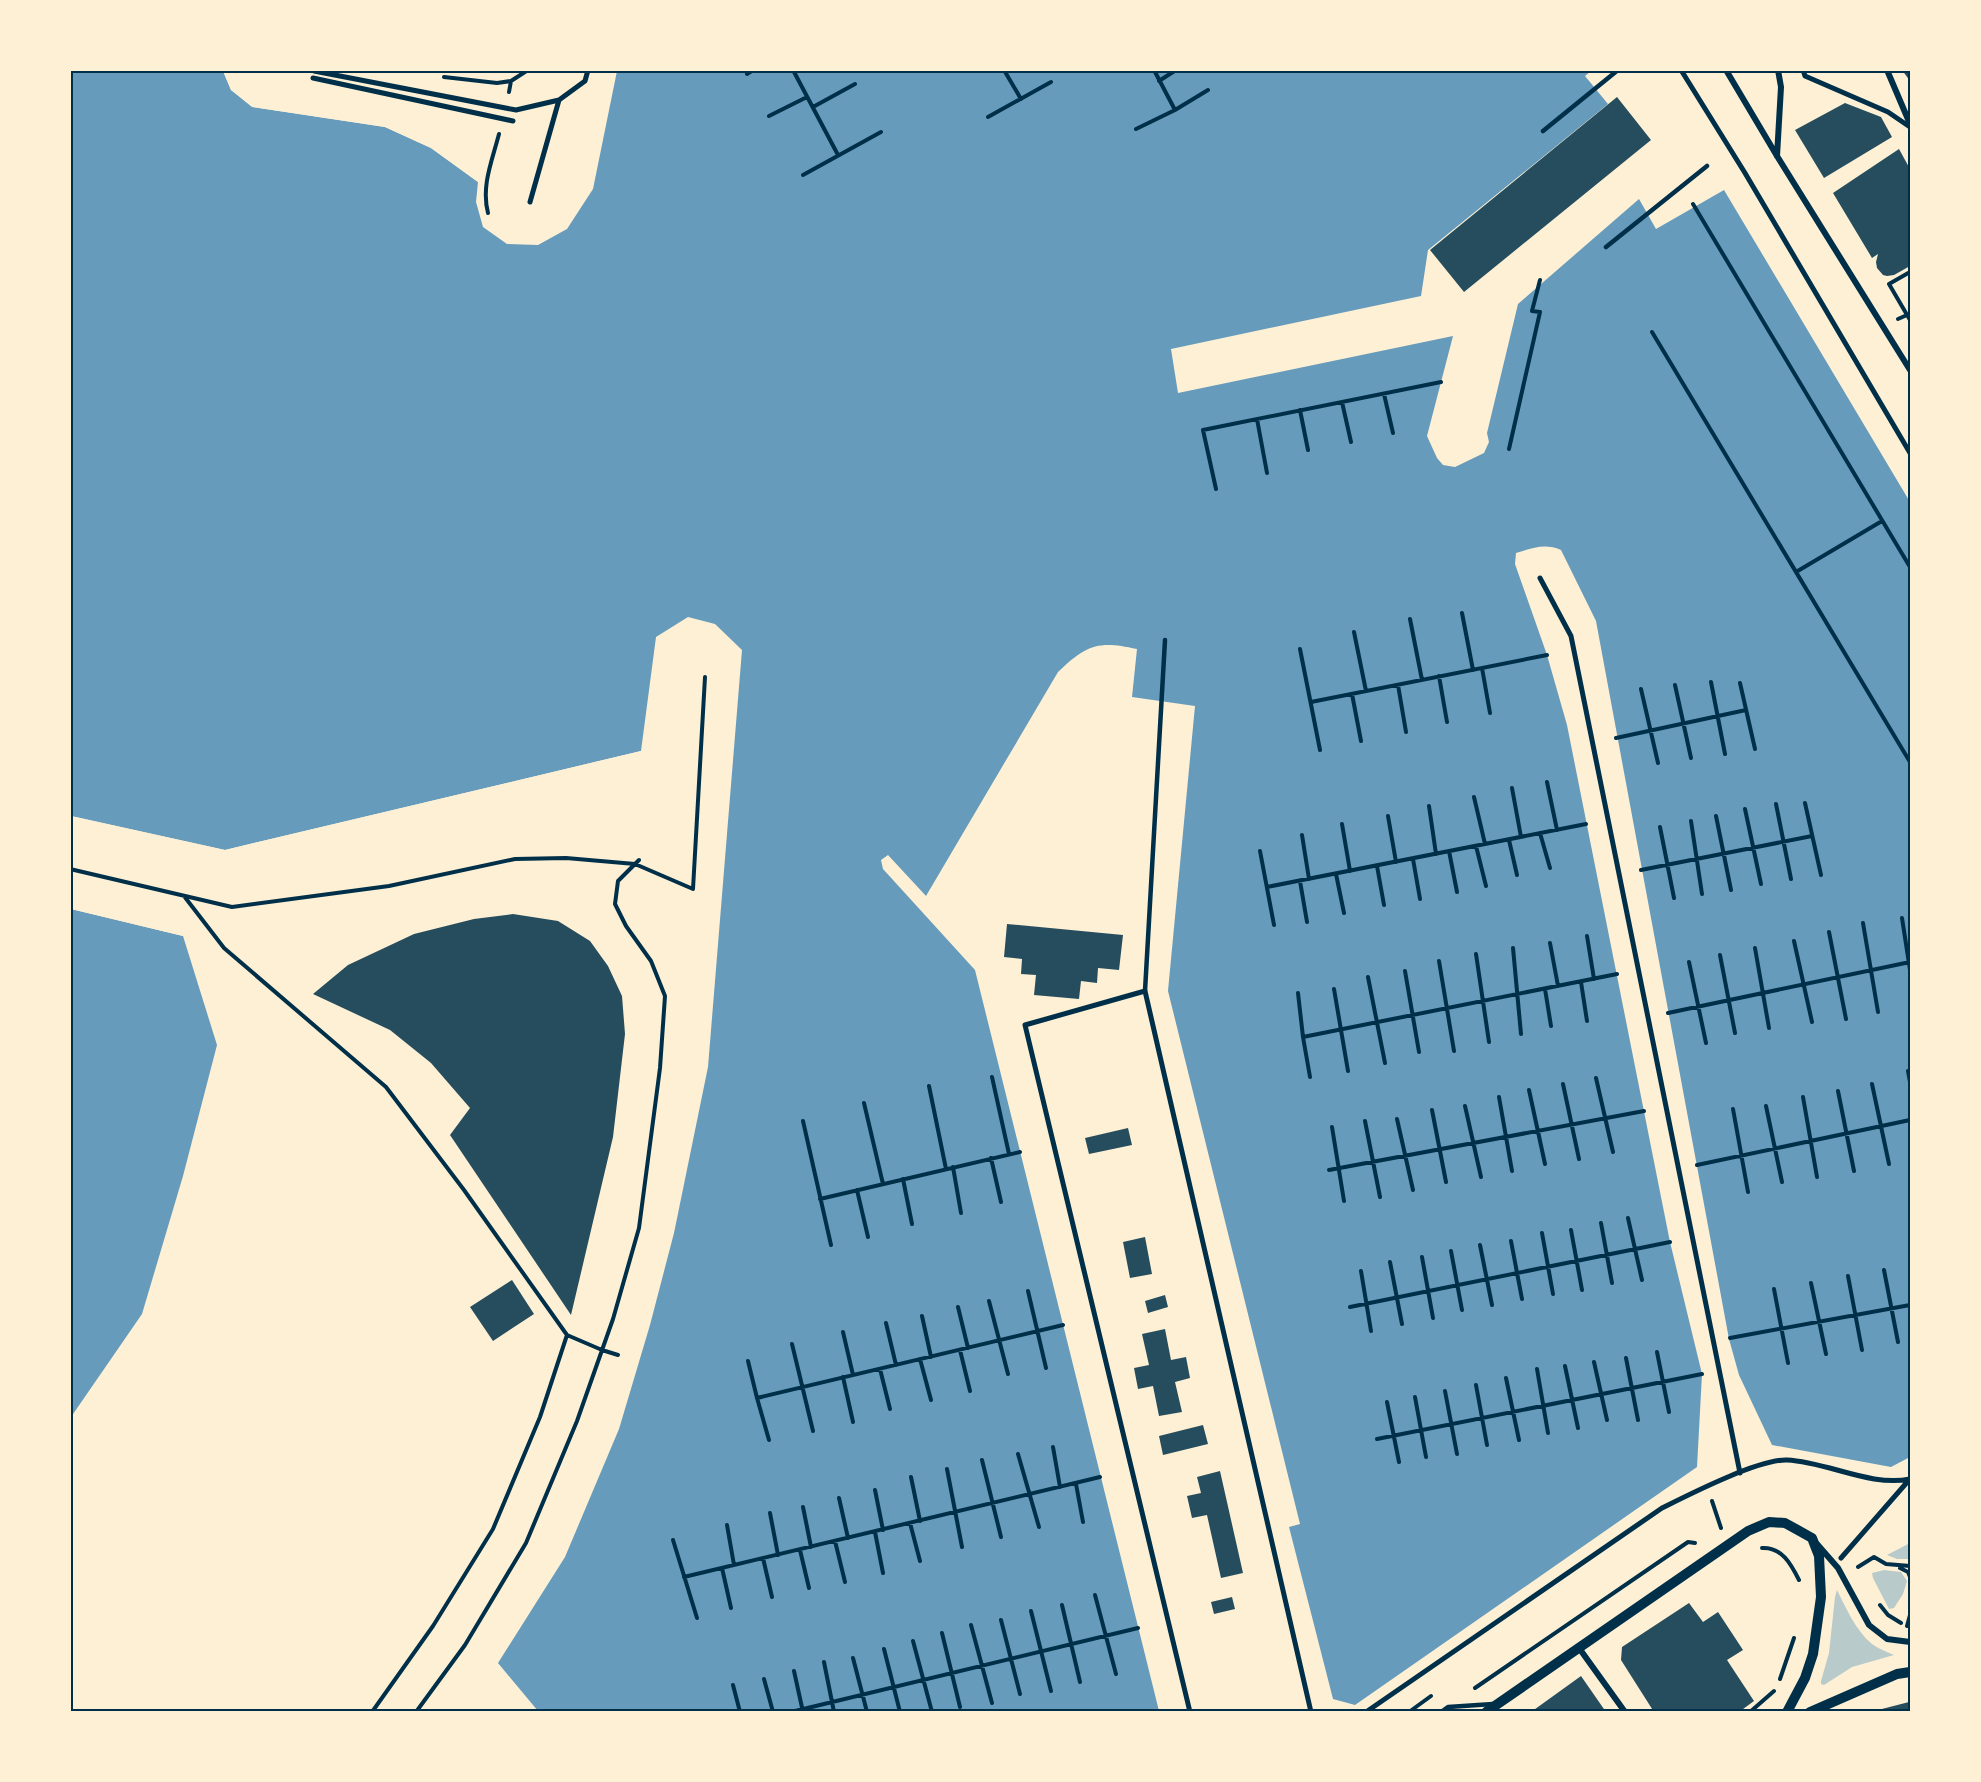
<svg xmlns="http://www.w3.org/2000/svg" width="1981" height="1782" viewBox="0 0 1981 1782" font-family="'Public Sans',sans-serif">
  <rect width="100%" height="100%" fill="#fdf0d5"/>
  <path fill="#b9caca" d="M1910 1543V1559H1897L1887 1555Z
    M1884 1570 1901 1572 1907 1581 1903 1594 1894 1608 1889 1609 1873 1578 1872 1573Z
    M1837 1590C1846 1608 1856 1631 1872 1644 1879 1649 1887 1652 1894 1655L1852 1667 1824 1685 1821 1684V1681L1829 1653 1835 1597Z"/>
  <path fill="#669bbc" d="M71 71H223L231 90 253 107 385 127 431 148 478 182 476 202 483 227 507 244 538 245 567 229 593 189 617 71H1591L1585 76 1608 104 1428 250 1421 296 1171 349 1178 393 1453 336 1427 436 1437 458 1443 465 1455 467 1484 453 1489 442 1487 433 1518 304 1639 199 1656 229 1724 190 1910 502V1457L1891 1467 1772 1445 1739 1375 1729 1339 1596 621 1561 550C1545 543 1532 548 1516 553L1515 564 1547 655 1567 725 1670 1242 1702 1374 1697 1467 1355 1705 1333 1699 1289 1527 1300 1524 1168 991 1195 706 1132 697 1137 649C1098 640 1086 645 1058 672L926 896 888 855 881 860 883 869 975 970 1159 1711H538L498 1663 565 1557 619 1429 650 1325 674 1233 708 1067 742 650 715 624 688 617 656 637 641 751 225 850 71 816Z
    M71 909 183 936 217 1045 183 1176 142 1314 71 1417Z"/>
  <path fill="#fdf0d5" d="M226 70 233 88 254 104 386 124 433 146 479 179 478 182 431 148 385 127 252 107 231 90 223 71Z
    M641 751V754L226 853 70 819 71 816 225 850Z
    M70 906 182 933 183 936 71 909Z"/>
  <path fill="#264d5e" d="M1902 70H1910V81Z
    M1617 97 1651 140 1464 292 1430 250Z
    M1845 103 1881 117 1892 137 1824 178 1795 130Z
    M1899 149 1910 169V266L1894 275 1887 276 1883 275 1877 268 1876 262 1878 254 1872 258 1833 193Z
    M513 914 558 921 590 941 608 966 622 996 625 1034 613 1137 571 1315 450 1135 470 1108 431 1063 390 1030 313 994 348 965 414 934 474 919Z
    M1007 924 1123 935 1119 970 1098 968 1097 983 1081 981 1079 999 1034 995 1036 975 1021 974 1022 959 1004 957Z
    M1128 1128 1132 1145 1089 1154 1085 1138Z
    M1145 1237 1152 1274 1130 1278 1123 1242Z
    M512 1280 534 1314 493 1341 470 1307Z
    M1165 1295 1168 1307 1148 1313 1145 1301Z
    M1165 1329 1171 1360 1186 1357 1190 1378 1175 1382 1182 1412 1159 1416 1153 1386 1138 1389 1134 1368 1149 1365 1142 1334Z
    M1203 1425 1208 1444 1163 1455 1159 1436Z
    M1220 1471 1243 1573 1221 1578 1207 1515 1192 1518 1187 1496 1201 1493 1197 1477Z
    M1232 1597 1235 1609 1214 1614 1211 1602Z
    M1689 1603 1703 1622 1718 1612 1743 1650 1727 1660 1754 1701 1739 1712H1654L1621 1660 1622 1647Z
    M1581 1676 1606 1712H1531Z
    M1909 1702 1910 1712H1874V1711Z"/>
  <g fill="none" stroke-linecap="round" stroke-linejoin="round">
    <path stroke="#003049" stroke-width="4" d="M793 70 838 155
      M1004 70 1021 99
      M1154 70 1175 110
      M965 71 967 70
      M747 74 753 70
      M444 77 497 83 511 81 528 70
      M1159 81 1176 70
      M509 92 511 81
      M813 107 855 84
      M769 116 807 97
      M988 117 1051 82
      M1136 129 1175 110 1208 90
      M803 175 881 132
      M1693 204 1910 567
      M488 213C481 186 492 161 499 134
      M1910 272 1889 284 1910 320
      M1898 319 1907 315
      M1652 332 1910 762
      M1384 394 1393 433
      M1342 402 1351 442
      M1300 410 1308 450
      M1257 419 1267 473
      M1509 449 1540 312 1532 311 1540 280
      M1216 489 1203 430 1441 382
      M1796 572 1882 521
      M1462 613 1473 670
      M1410 619 1422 680
      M1354 632 1366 691
      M1300 649 1320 750
      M1482 668 1490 713
      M1439 676 1447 722
      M1711 682 1725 754
      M1740 683 1755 749
      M1398 685 1406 732
      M1675 685 1691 758
      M1641 689 1658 763
      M1352 694 1361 741
      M1311 702 1547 655
      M1616 738 1746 710
      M1547 782 1557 830
      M1512 788 1521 837
      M1474 797 1485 844
      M1805 803 1821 875
      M1776 804 1791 879
      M1429 806 1436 854
      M1745 809 1761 884
      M1388 816 1396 862
      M1716 816 1731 890
      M1691 821 1702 894
      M1342 824 1350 871
      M1660 827 1674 898
      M1540 833 1550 868
      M1302 835 1309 879
      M1509 840 1517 875
      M1476 846 1486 886
      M1260 851 1274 925
      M1449 851 1457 892
      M1413 859 1420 899
      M1377 866 1384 905
      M70 869 232 907 389 886 515 859 566 858 635 864 693 889 705 677
      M1641 870 1812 836
      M1336 874 1344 913
      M1300 881 1307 922
      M1267 887 1586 824
      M184 896 224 948 386 1087 464 1190 567 1335 602 1350 618 1355
      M1902 918 1910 970
      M1863 923 1878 1012
      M1829 932 1846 1019
      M1587 936 1594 979
      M1794 941 1812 1022
      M1550 943 1558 986
      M1513 948 1521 1034
      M1755 948 1769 1028
      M1476 954 1489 1042
      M1720 955 1735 1033
      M1439 961 1454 1051
      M1689 962 1706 1043
      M1405 971 1419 1052
      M1368 977 1385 1063
      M1581 982 1587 1021
      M1334 989 1348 1071
      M1545 989 1551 1026
      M1298 993 1303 1037 1310 1077
      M1668 1013 1910 962
      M1303 1037 1617 974
      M1908 1071 1910 1082
      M992 1077 1009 1154
      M1596 1078 1613 1152
      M1563 1084 1579 1159
      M1872 1084 1889 1164
      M929 1086 946 1169
      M1529 1090 1545 1164
      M1838 1091 1854 1171
      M1499 1097 1512 1171
      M1803 1097 1817 1177
      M864 1103 883 1184
      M1465 1106 1481 1177
      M1766 1106 1782 1182
      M1733 1109 1748 1192
      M1432 1110 1446 1182
      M1397 1119 1413 1190
      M803 1121 831 1245
      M1365 1121 1380 1197
      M1332 1127 1344 1201
      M991 1158 1001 1202
      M1697 1165 1910 1120
      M953 1167 961 1213
      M1329 1170 1644 1111
      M903 1179 912 1224
      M857 1190 868 1237
      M820 1199 1020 1152
      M1628 1218 1642 1280
      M1601 1223 1612 1283
      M1571 1230 1582 1290
      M1542 1233 1553 1294
      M1511 1241 1522 1299
      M1480 1245 1492 1305
      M1451 1251 1462 1310
      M1422 1257 1433 1318
      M1390 1262 1402 1324
      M1884 1270 1898 1342
      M1361 1271 1371 1331
      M1848 1276 1862 1350
      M1811 1283 1826 1354
      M1774 1289 1788 1363
      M1028 1291 1046 1368
      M989 1301 1008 1374
      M958 1307 968 1348
      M1350 1307 1670 1242
      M922 1316 931 1357
      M886 1323 896 1365
      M843 1332 853 1375
      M1730 1338 1910 1305
      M792 1344 813 1431
      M960 1350 970 1391
      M1657 1352 1669 1412
      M1626 1358 1638 1420
      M920 1359 931 1400
      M748 1361 757 1398 1063 1325
      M1594 1362 1607 1420
      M1565 1366 1578 1428
      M880 1369 890 1409
      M1537 1369 1548 1433
      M843 1377 853 1422
      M1506 1378 1519 1440
      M1476 1385 1487 1445
      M1445 1391 1457 1454
      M1415 1397 1426 1457
      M757 1398 769 1440
      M1387 1402 1399 1462
      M1377 1439 1702 1374
      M1053 1447 1060 1487
      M1018 1454 1039 1527
      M982 1460 1001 1537
      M947 1469 962 1547
      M911 1477 920 1521
      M1076 1484 1083 1522
      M875 1490 883 1530
      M839 1498 848 1538
      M1712 1501 1721 1528
      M803 1507 811 1547
      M770 1513 778 1555
      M910 1523 920 1561
      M727 1525 734 1565
      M875 1532 883 1573
      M673 1540 697 1618
      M835 1541 845 1582
      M1762 1548C1782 1547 1791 1564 1799 1580
      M800 1550 809 1588
      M763 1558 772 1597
      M1858 1567 1874 1557 1886 1564 1910 1566
      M722 1568 731 1608
      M1900 1568 1908 1572 1910 1577
      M684 1577 1100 1477
      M1095 1595 1116 1674
      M1062 1605 1080 1682
      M1880 1605 1888 1615 1901 1623
      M1031 1611 1051 1691
      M1001 1620 1020 1694
      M971 1625 992 1703
      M1907 1626 1910 1615
      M942 1633 960 1707
      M913 1641 932 1712
      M884 1649 900 1712
      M853 1658 867 1712
      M824 1662 834 1712
      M794 1671 803 1712
      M764 1679 773 1712
      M1780 1679 1794 1638
      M733 1685 740 1712
      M1475 1688 1688 1542 1695 1543
      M372 1712 433 1626 493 1529 540 1417 567 1335
      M416 1712 465 1645 526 1543 577 1421 613 1319 639 1228 660 1068 665 996 651 961 626 926 615 904 618 881 639 860
      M791 1712 1138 1628
      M1409 1712 1431 1696
      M1750 1712 1774 1691"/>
    <path stroke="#003049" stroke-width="4.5" d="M1543 131 1618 70
      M1606 247 1707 166
      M1145 991 1165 640
      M1441 1712 1448 1707 1493 1704"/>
    <path stroke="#003049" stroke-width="5" d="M1681 70 1745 173 1910 453
      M1803 70 1805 76 1888 112 1910 127
      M314 71 516 110 559 100 585 81 588 70
      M313 78 513 121
      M530 202 559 100
      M1540 578 1571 636 1740 1473
      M1841 1558 1909 1480
      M1190 1712 1025 1025 1145 991 1311 1712
      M1366 1712 1662 1508C1690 1494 1759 1459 1787 1460 1828 1462 1870 1487 1910 1479"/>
    <path stroke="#003049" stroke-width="6" d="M1726 70 1777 156 1910 370
      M1887 70 1910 124
      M1777 156 1781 87 1778 70
      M1817 1544 1838 1568 1869 1625 1887 1639 1910 1642
      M1579 1648 1625 1712"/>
    <path stroke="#003049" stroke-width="10" d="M1486 1712 1748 1531 1769 1522 1785 1523 1812 1538 1819 1556 1821 1597 1813 1654 1805 1678 1787 1712
      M1810 1712 1897 1674 1910 1672"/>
  </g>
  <rect width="1981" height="1782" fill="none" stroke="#fdf0d5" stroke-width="144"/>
  <rect x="72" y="72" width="1837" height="1638" fill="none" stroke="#003049" stroke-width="2"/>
</svg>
